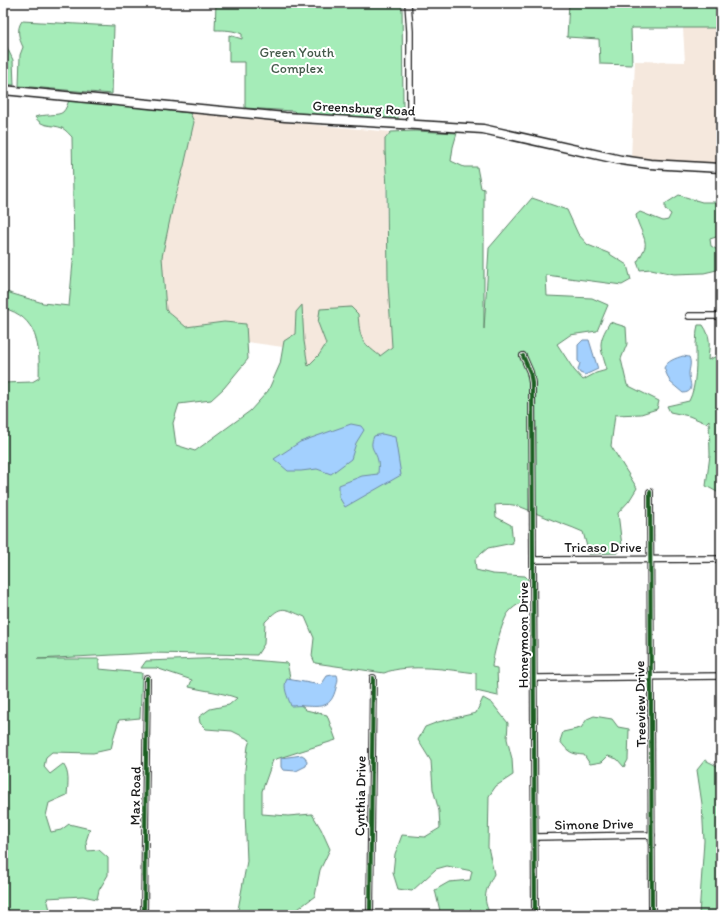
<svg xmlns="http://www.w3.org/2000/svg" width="724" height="918" viewBox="0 0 724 918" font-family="Itim,sans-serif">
  <rect width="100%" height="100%" fill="#fff"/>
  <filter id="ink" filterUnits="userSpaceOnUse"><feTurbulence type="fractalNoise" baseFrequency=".025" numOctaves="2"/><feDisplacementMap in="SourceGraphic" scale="8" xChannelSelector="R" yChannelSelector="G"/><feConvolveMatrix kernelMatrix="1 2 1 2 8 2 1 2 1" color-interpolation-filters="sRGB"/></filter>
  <g filter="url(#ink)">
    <path fill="#f5e8dd" d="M683 28H721V164L631 159 635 61 685 62Z
      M190 113 391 132 385 139 388 283 392 347 380 356 370 349 360 336 358 314 318 323 326 344 319 355 308 366 304 341 296 312 295 334 284 341 283 347 247 342 246 324 224 322 185 327 166 310 162 257 172 210 184 166 194 123Z"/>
    <path fill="#a5ecb8" stroke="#60846a" d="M216 3H402L403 106 401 114 398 116V119L385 120 297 114 294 111 245 108V62H229V35L242 39V34C233 30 225 30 215 30Z
      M569 3H721V28H631L632 65 600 64 599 39 567 37Z
      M22 21 114 26 112 94 19 86 20 55 23 47C19 39 16 29 22 21Z
      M3 39 13 60 14 85 3 84Z
      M69 100 190 113 194 122 184 166 172 210 162 257 166 310 186 327 224 322 246 324 248 359 224 388 211 400 179 404 173 423 176 445 195 451 250 411 268 391 280 364 284 341 295 334 296 312 302 305 304 341 308 366 319 355 326 344 318 323 320 309 351 307 358 314C360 338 360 341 380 356L392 347 388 283 387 189 385 151V139L391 132 415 131 457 133 453 147 451 161 464 167H477L481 188 484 189V329L489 248 532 198 567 210 578 234 588 245 608 253 627 265 631 280 622 285 546 275 547 296 592 298 608 305 597 331 570 335 557 344 574 370 583 380 596 373 607 370C600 346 597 344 610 322L626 327 627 344 621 359 627 385 659 401 657 409 641 414 615 415 611 446 637 488 629 501 618 513 622 546 617 553 589 554 583 532C570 526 556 522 543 516 523 509 518 502 495 505L496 517 511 525 513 543 488 548 475 559 476 570 492 574 525 576 528 579 522 602C517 605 512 608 509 612 502 620 493 656 492 667L497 668 498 696 476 691V673C451 670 408 663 384 673L315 663 312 656 314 638 305 617C283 608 282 604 265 622L264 644 257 655 150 653 37 659H99V669L142 673 140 718 119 720 114 736 111 749 93 753 52 752 46 757 44 767 50 774 63 764C70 773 68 784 67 795L49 803 46 816 51 832 61 830 69 824 90 829 86 841 87 851 99 850 108 858V875L99 890 97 899 83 896 47 898 50 910 67 915H3V383L32 382 39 378C40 346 38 317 3 308V291L43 303 69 306 74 251 72 137C70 135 66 130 62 128 52 124 42 128 35 117 43 114 59 116 63 112 66 109 68 103 69 100Z
      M679 195 702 202H719L721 204V229L719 236 710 239 711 246 721 252V269L704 273 674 274 651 269 640 270 637 262C640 258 643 252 645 247 647 238 637 225 636 215L640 212 663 221 668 220 671 214 665 209V204Z
      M698 325H703C712 338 709 346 708 360L717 356 721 357V493H719L706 486 710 455 709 420 706 423 689 416 670 412 667 406 689 401C697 385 696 363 696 344 697 337 696 332 698 325Z
      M227 658 287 663 295 700 306 710 327 715 336 740 273 760 262 791V814L288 816 312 814 321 829 330 849 320 870 315 896 290 915H237L247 861 245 812V769L248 746 250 740 232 731 206 729 200 723 199 717 210 709 229 705 237 698C221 692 205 691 189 687L192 680 156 668H141L146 661Z
      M483 698 492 703 508 723 507 739 512 759 513 775 496 786 489 796 488 847 494 874C486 889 481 899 491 915H441L435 890 449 882 470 880 472 871 447 866 436 869 412 891 398 889 393 873 395 854 402 835 425 837 440 828 439 811 433 789 431 761 418 740 425 727 438 722 476 713Z
      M594 716 612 719 618 727 629 729 628 760 624 767 617 759 608 756 602 762 590 764 584 755C571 754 568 752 560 741L563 732 581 728 587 719Z
      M705 760 721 768V915H699L704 841 702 804 697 770Z"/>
    <path fill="#a3d0fe" stroke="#6d88a4" d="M583 340H589L598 369 585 375 580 373 578 370 580 363 578 361V345Z
      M683 356 689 357C692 364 689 368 689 374 689 382 696 392 683 393L670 382 664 368C667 361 676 358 683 356Z
      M351 424 361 426 364 430 356 443 351 459 331 474 317 469 301 471H288L274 459 300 442Z
      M382 434 395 437 401 475 345 507 339 497V485L362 476 378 474C378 470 379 465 378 461 376 450 368 449 374 436Z
      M332 675H337C339 680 337 683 336 688 331 708 322 707 304 706 300 705 296 706 291 706 288 697 282 687 287 679L321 685 327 676Z
      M302 755 305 757 307 762 306 766 296 771 283 770 281 767V758Z"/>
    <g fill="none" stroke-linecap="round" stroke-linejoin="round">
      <g stroke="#1c1c1c" stroke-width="8">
        <path id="minor" d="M408 3 410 31V124
          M689 316H721
          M523 356 530 372 532 383 535 915
          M650 492 652 915
          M534 560 721 559
          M535 678 721 676
          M535 837 652 835
          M144 915 147 678
          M370 915 373 678"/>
      </g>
      <g stroke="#1c1c1c" stroke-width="11">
        <path id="secondary" d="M3 90 285 117 483 129 621 160 650 164 721 168"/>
      </g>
      <use href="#minor" stroke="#fff" stroke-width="5.5"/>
      <use href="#secondary" stroke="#fff" stroke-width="8"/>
      <g stroke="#fff" stroke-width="6">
        <path id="cycleway" d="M523 356 530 372 532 383 535 915
          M650 492 652 915
          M144 915 147 678
          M370 915 373 678"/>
      </g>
      <use href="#cycleway" stroke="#1b5e20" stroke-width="4"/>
    </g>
  </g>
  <g text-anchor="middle" stroke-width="4" stroke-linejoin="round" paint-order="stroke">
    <g font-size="14" fill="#455a4b" stroke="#fff">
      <text x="297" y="57">Green Youth<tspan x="297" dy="16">Complex</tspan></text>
    </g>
    <g font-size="14" fill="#1c1c1c" stroke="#fff">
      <text transform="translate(364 108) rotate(3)" y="5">Greensburg Road</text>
      <text x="603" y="552">Tricaso Drive</text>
      <text transform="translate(523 635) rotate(-90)" y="5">Honeymoon Drive</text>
      <text transform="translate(640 704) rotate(-91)" y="5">Treeview Drive</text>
      <text transform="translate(135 796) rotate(-89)" y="5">Max Road</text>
      <text transform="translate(360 796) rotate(-89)" y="5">Cynthia Drive</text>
      <text transform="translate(594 824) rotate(-1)" y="5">Simone Drive</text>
    </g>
  </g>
  <rect width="724" height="918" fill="none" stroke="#fff" stroke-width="16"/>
  <rect x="8" y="8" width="708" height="902" fill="none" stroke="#1c1c1c" stroke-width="1.5" filter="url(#ink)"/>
</svg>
